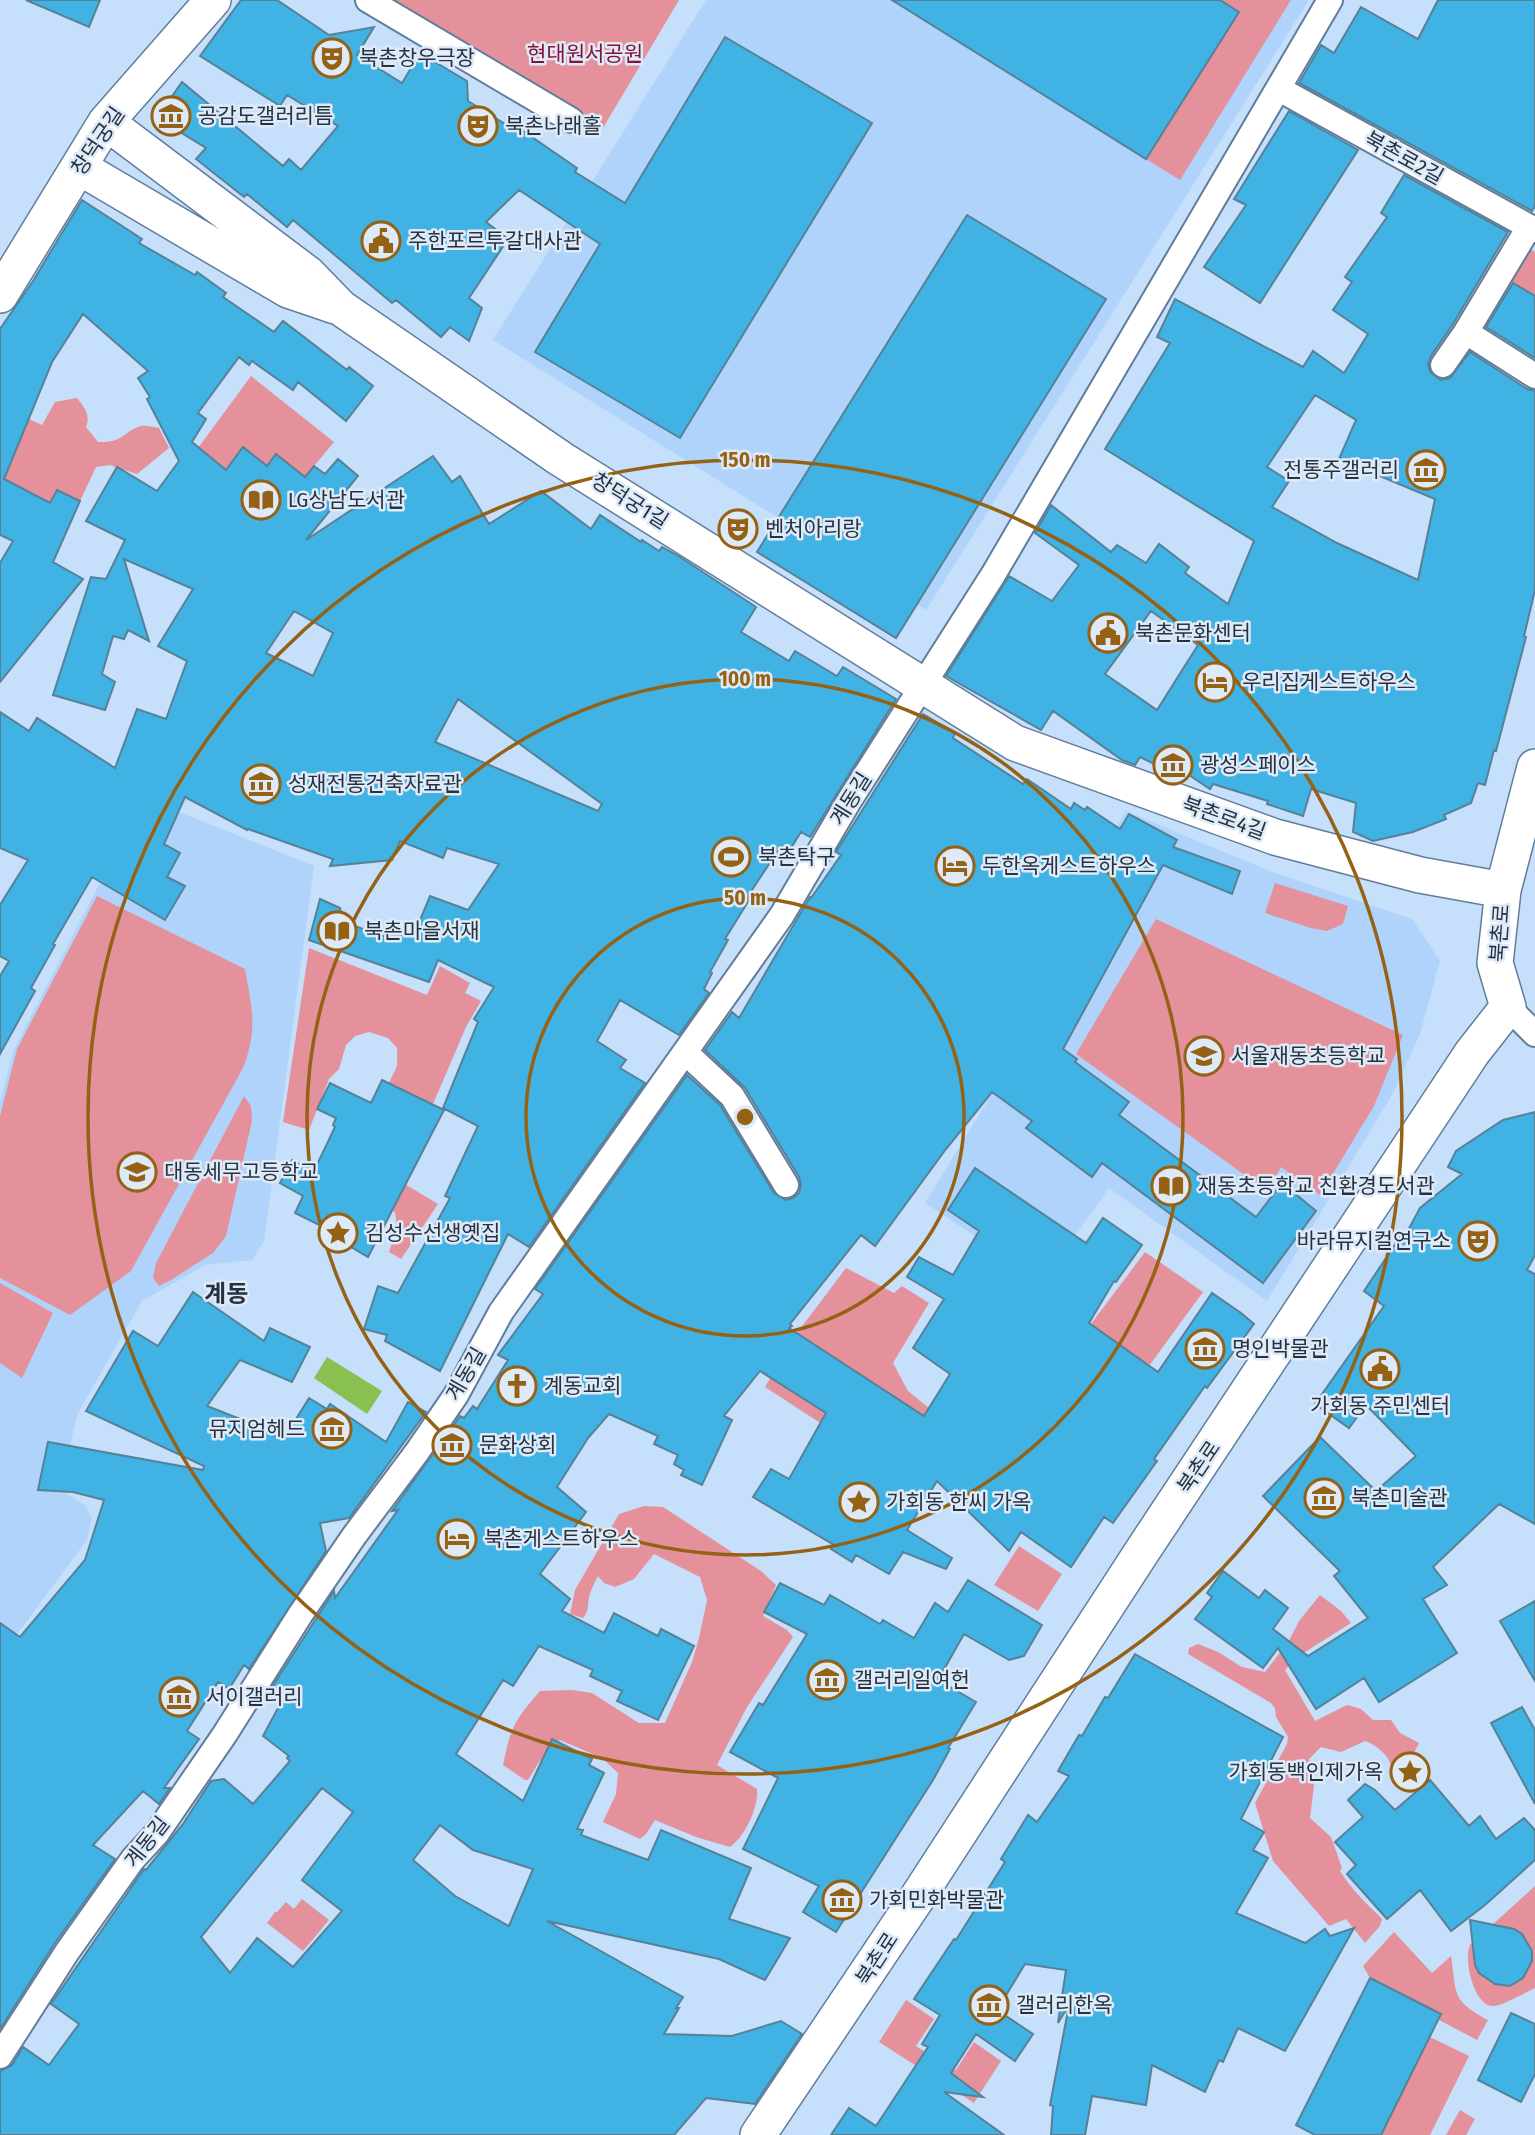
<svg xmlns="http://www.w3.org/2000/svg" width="1535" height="2135" viewBox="0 0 1535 2135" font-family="'Fira Sans Condensed','Noto Sans KR',sans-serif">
  <rect width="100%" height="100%" fill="#c6dffa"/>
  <path fill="#afd3fb" d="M706 0H1309L926 610 493 340Z
    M144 798 314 866 264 1241 252 1260 205 1265 142 1301 78 1413 71 1441 64 1492 85 1505 92 1518 87 1540 0 1657V1103L14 1049Z
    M1126 811 1272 872 1412 919 1440 961 1420 1034 1392 1095 1267 1301 1109 1188 1043 1281 925 1203 1008 1068 987 1044Z"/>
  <path fill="#e5919c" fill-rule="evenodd" d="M388 0H679L603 128Z
    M1220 0H1291L1180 180 1146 159 1238 12Z
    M1527 247 1535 252V296L1506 280Z
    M251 376 334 442 305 477 276 454 267 466 226 470 198 448Z
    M77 398C84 407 91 415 86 427L98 442C125 443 123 431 141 426 146 425 153 427 159 428L169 448 137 474 110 465 96 467 80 501 57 490 50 503 0 478V433L19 442 29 419 42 425 55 402Z
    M1275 883 1348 906 1343 924 1327 931 1311 928 1265 913Z
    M97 896 245 969C252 1009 258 1029 243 1068L131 1271 70 1315 0 1278V1116L17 1049Z
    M1156 919 1403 1035 1374 1106 1320 1195 1281 1167 1267 1191 1076 1054Z
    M309 948 427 995 440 966 470 983 465 993 481 1001 466 1027 433 1104 389 1083 397 1066V1048L388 1038 369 1032 355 1036 346 1045 339 1069 329 1079 309 1130 283 1122Z
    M244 1096 251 1106 252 1121 226 1236 213 1253 171 1280 159 1286 153 1278 156 1263Z
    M395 1178 438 1204 401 1259 389 1252 397 1227 395 1212 337 1181Z
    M1145 1252 1203 1292 1149 1366 1091 1324Z
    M846 1268 894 1293 902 1286 929 1303 893 1363 908 1391 961 1434 917 1486 765 1387 800 1329Z
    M0 1283 53 1313 22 1378 0 1363Z
    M644 1506 663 1507 761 1571 776 1585 763 1616 787 1630 793 1637 747 1707 717 1765 757 1789C759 1807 745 1837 730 1847L696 1837 655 1820 646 1834 640 1839 603 1822 616 1794 618 1773 602 1758 560 1740 539 1762 528 1780H525L503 1765C511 1727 514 1721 540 1691L572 1690 592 1693 639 1723H665L692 1662 699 1638 707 1600 700 1577 654 1554 634 1579 615 1587 604 1583 598 1576C595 1581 592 1588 590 1594 587 1603 590 1610 583 1618L570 1614 575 1590 619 1514Z
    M1019 1546 1062 1574 1038 1611 994 1585Z
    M1320 1595 1341 1611 1351 1623 1294 1659 1285 1670 1315 1721 1347 1705 1361 1709 1373 1720H1391L1400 1733 1419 1743 1409 1763 1403 1769 1390 1764C1389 1755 1373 1743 1365 1741L1341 1752 1321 1747 1309 1759 1314 1786 1310 1818 1331 1837 1342 1868 1340 1871C1350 1888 1368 1905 1382 1919L1380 1926 1365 1943 1346 1919 1329 1926 1273 1861 1255 1803 1287 1744 1288 1737 1276 1717 1275 1708 1271 1703 1188 1654 1189 1648 1198 1644 1218 1652 1242 1667 1265 1672 1289 1641 1299 1621Z
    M1535 1886V1988C1524 1993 1504 2005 1494 2006 1474 2008 1463 1959 1470 1945ZM1505 1927C1535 1938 1520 2012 1480 1973Z
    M302 1899 329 1920 303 1951 267 1923 275 1912H277L286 1902 294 1909Z
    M1394 1932 1432 1973 1451 1956C1457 1995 1451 2000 1488 2020L1477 2040 1439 2020 1441 2014 1370 1978 1363 1966Z
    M906 2000 934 2019 916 2046 951 2068 956 2070 974 2042 1001 2061 974 2103 879 2042Z
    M1430 2037 1469 2056 1430 2135H1381Z
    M1460 2110 1475 2119 1466 2135H1446Z"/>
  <path fill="#89c04f" d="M327 1357 382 1391 367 1414 314 1378Z"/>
  <path fill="#40b3e4" stroke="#568196" stroke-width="2" fill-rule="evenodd" d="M26 0H100L89 27Z
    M241 0H277L329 35 374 27 357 55 402 83 420 53 467 81 468 101 521 134 523 131 577 168 575 172 625 203 725 37 872 123 680 438 535 352 600 244 519 190 486 222 508 239 469 298 482 308 469 341 450 327 441 337 396 300 392 303 293 220 287 227 247 194 244 197 196 159 206 148 157 118 182 82 283 166 289 159 301 170 338 126 287 95 280 106 200 56Z
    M892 0H1220L1239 12 1146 159Z
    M1438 0H1535V206L1532 211 1299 83 1321 45 1334 53 1361 7 1418 39Z
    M1289 111 1358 150 1260 303 1204 267 1246 205 1234 199Z
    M1404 175 1508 232 1453 324 1431 356 1428 364 1430 372 1441 380 1450 378 1470 352 1527 389 1535 391V590L1524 636 1526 637 1496 751 1494 750 1485 785 1478 783 1471 803 1444 815 1446 819 1413 832 1373 841 1353 832 1356 803 1311 789 1303 816 1267 804 1268 801 1213 784 1210 789 1183 771 1179 776 1140 757 1135 765 1122 760 1053 711 1041 730 946 676 1009 576 1052 601 1079 565 1035 533 1051 505 1111 552 1117 545 1146 563 1159 544 1189 567 1185 573 1228 604 1254 541 1105 449 1170 343 1157 337 1175 299 1303 367 1313 351 1344 373 1368 334 1333 310 1352 282 1345 277 1387 217 1381 213ZM1315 395 1356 420 1339 459 1435 499 1418 580 1337 543 1272 507 1289 481 1267 467ZM1151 611 1198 645 1157 710 1105 674Z
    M82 200 142 239 139 243 195 275 197 272 226 293 223 297 274 332 283 321 347 370 349 367 373 386 346 421 298 382 293 390 252 361 249 365 239 357 198 413 206 419 192 442 226 470 243 447 267 466 276 454 305 477 314 466 325 474 338 459 358 476 306 540 433 456 452 482 460 476 489 524 541 491 591 529 600 515 641 542 642 540 659 551 662 547 680 557 756 607 741 632 789 661 795 651 837 676 843 667 896 699 810 837 801 832 789 851 781 846 746 899 749 900 725 939 728 940 710 972 712 973 704 989 709 993 679 1035 620 1000 597 1041 626 1060 620 1068 645 1083 529 1247 508 1234 440 1371 385 1341 387 1335 364 1329 378 1286 398 1293 450 1198 445 1196 478 1126 443 1108 478 1022 474 1019 494 987 438 960 429 982 309 940 320 899 340 908 343 922 383 936 387 924 414 935 430 896 468 910 499 864 447 848 443 858 400 841 392 860 330 866 333 859 248 829 247 830 185 797 164 844 180 853 167 877 185 886 165 920 92 877 53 944 55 945 31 988 35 991 0 1054V976L9 961 0 956V905L28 860 0 848V712L29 731 37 718 115 768 137 709 166 719 187 661 158 646 193 589 124 559 149 641 128 630 124 639 113 636 102 674 115 682 105 710 53 695 91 577 106 579 125 540 86 521 117 467 157 491 179 461 147 399 150 397 138 378 148 371 83 314 52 362 4 479 50 503 57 490 80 501 53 562 83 579 0 682V563L13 541 0 535V329L33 281ZM294 611 333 633 313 676 266 653ZM458 699 602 804 598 811 435 742Z
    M967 215 1106 299 896 638 757 552Z
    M1513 283 1535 296V358L1486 327Z
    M923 714 955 733 953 738 1023 784 1027 779 1071 809 1074 803 1085 810 1087 807 1120 829 1129 814 1177 840 1173 847 1240 871 1232 894 1163 865 1063 1049 1077 1059 1075 1062 1129 1102 1119 1115 1256 1217 1282 1183 1316 1211 1263 1283 1102 1163 1092 1177 1026 1128 1032 1121 992 1092 946 1149 875 1246 861 1235 790 1324 792 1326 789 1328 924 1416 950 1374 913 1348 944 1299 907 1277 919 1257 953 1275 979 1231 948 1210 975 1168 1086 1243 1103 1218 1142 1245 1116 1282 1114 1281 1089 1323 1158 1372 1212 1293 1241 1313 1254 1324 1207 1388 1205 1386 1154 1459 1157 1461 1113 1523 1104 1517 1071 1567 1021 1532 1009 1551 937 1481 907 1530 952 1558 946 1569 903 1552 889 1574 856 1555 852 1562 831 1549 834 1545 753 1497 771 1469 789 1479 826 1413 760 1371 724 1416 732 1420 702 1485 681 1475 684 1470 674 1464 678 1455 654 1444 658 1436 609 1414 588 1438 557 1487 586 1512 540 1574 570 1599 562 1611 604 1633 614 1613 658 1636 661 1629 694 1646 658 1720 617 1701 622 1691 590 1676 593 1670 539 1646 513 1686 503 1680 456 1754 523 1801 552 1739 592 1759 589 1765 604 1773 577 1829 583 1830 581 1835 648 1860 661 1830 751 1868 729 1919 790 1938 765 1980 719 1959 547 1921 683 1997 676 2008H679L664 2034 732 2036 781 2021 802 2034 755 2104 706 2098 674 2135H0V2071L12 2065 23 2047 49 2065 79 2024 51 2004 144 1869 146 1870 183 1824 211 1781 224 1779 253 1804 290 1761 287 1758 289 1756 263 1736 284 1697 272 1687 334 1591 335 1598 398 1510 392 1511 460 1416 464 1418 473 1406 477 1409 508 1360 498 1355 543 1294 535 1289 687 1075 720 1105 774 1193 786 1200 793 1198 799 1193 801 1185 799 1177 745 1088 705 1050 732 1012 739 1018 810 897 811 898 841 855 836 852ZM322 1788 353 1812 302 1880 342 1911 293 1967 257 1938 230 1973 201 1937ZM440 1825 473 1850 533 1869 509 1926 455 1896 413 1860Z
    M382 1080 444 1110 368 1257 348 1245 350 1240 295 1213 303 1196 280 1183 292 1160 314 1171 335 1127 333 1125 336 1118 317 1109 330 1083 371 1103Z
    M1535 1112V1255L1527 1270 1535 1274V1524L1499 1504 1433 1567 1447 1585 1423 1599 1457 1653 1379 1702 1364 1678 1316 1709 1278 1648 1263 1668 1195 1619 1212 1597 1207 1593 1223 1571 1259 1598 1265 1590 1288 1608 1273 1629 1308 1656 1368 1618 1334 1576 1340 1571 1263 1496 1320 1437 1376 1491 1416 1456 1366 1405 1349 1428 1315 1404 1384 1306 1364 1291 1402 1234 1405 1236 1420 1208 1462 1174 1448 1167 1456 1151 1503 1120Z
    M193 1292 264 1341 270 1328 310 1347 292 1382 240 1360 207 1406 240 1419 283 1440 309 1398 327 1409 330 1404 386 1442 408 1402 426 1412 349 1518 320 1523 326 1551 249 1669 244 1665 229 1689 218 1682 187 1731 199 1739 164 1788H170L159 1804 143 1791 93 1845 115 1859 55 1943 0 2029V1623L20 1637 85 1560 104 1500 73 1492 38 1490 48 1442 203 1470 204 1466 86 1411 133 1331 158 1346Z
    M968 1580 1042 1625 1024 1656 1009 1660 964 1634 938 1680 976 1702 948 1748 950 1749 933 1780 836 1932 803 1912 819 1886 743 1849 778 1778 730 1752 759 1703 763 1705 807 1634 764 1612 780 1583 824 1605 830 1595 880 1624 883 1620 914 1638 935 1603 948 1612Z
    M1535 1601V1681L1500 1621Z
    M1135 1654 1283 1737 1241 1819 1264 1832 1253 1850 1268 1858 1236 1913 1305 1943 1325 1929 1330 1936 1354 1928 1285 2051 1238 2028 1223 2062 1219 2060 1205 2092 1152 2065 1146 2105 1092 2096 1085 2135H1051L1053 2106 1050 2105 1069 2005 1058 2023 1066 1970 1025 1964 997 2010 1033 2034 1015 2061 976 2034 951 2073 983 2097 944 2092 1004 2135H831L849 2108 876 2126 928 2047 922 2044 940 2015 914 1999 954 1939 956 1940 1005 1862 1001 1859 1028 1815 1037 1822 1069 1776 1058 1771 1079 1735 1082 1736 1105 1697 1108 1698Z
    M1522 1707 1535 1730V1804L1491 1723Z
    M1430 1780 1469 1826 1480 1816 1496 1839 1524 1818 1535 1830V1860L1485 1905 1451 1931 1420 1890 1387 1919 1347 1874 1356 1865 1335 1842 1363 1817 1348 1800 1365 1784 1375 1790 1395 1810Z
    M1470 1920 1514 1929 1522 1934 1532 1951V1961L1523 1978 1510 1986 1495 1984 1479 1973 1475 1965Z
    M1370 1978 1441 2014 1381 2135H1315L1296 2125Z
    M1511 2013 1535 2024V2074L1521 2102 1478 2080Z"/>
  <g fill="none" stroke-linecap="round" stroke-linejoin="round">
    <g stroke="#617d9c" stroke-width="28">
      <path id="street" d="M368 0 571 120
        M1279 89 1535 230
        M1466 332 1535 376
        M1443 365 1466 332 1529 227
        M1508 1007 1535 1034
        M686 1053 732 1096 786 1185
        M0 2056 67 1952 133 1859 157 1833 225 1734 300 1615 354 1536 417 1452 456 1395 501 1312 782 915 849 801 993 575 1330 0"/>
    </g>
    <g stroke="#617d9c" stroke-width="38">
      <path id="secondary" d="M106 122 308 274 341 308 561 459 1015 743 1275 837 1420 875 1503 890
        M79 167 288 290 335 306
        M0 295 106 122 213 0
        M758 2135 917 1898 1143 1550 1472 1053 1508 1007 1495 963 1503 890 1535 767"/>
    </g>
    <use href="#street" stroke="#fff" stroke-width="24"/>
    <use href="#secondary" stroke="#fff" stroke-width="35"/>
  </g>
  <g fill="none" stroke="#956215" stroke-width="3.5">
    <circle cx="745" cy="1117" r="219"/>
    <circle cx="745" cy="1117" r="438"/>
    <circle cx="745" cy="1117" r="657"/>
  </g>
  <defs>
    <g id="theatre-ring" transform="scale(2.0125)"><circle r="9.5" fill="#deeaf8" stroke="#956215" stroke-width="1.5"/><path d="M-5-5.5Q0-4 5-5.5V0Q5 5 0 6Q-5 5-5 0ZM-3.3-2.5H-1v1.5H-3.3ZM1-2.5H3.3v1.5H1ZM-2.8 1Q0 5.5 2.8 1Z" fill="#956215"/></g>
    <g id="museum-ring" transform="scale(2.0125)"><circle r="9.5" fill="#deeaf8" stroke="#956215" stroke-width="1.5"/><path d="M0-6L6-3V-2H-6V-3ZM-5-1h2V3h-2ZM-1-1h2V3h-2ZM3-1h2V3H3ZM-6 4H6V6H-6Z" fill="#956215"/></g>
    <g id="civic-ring" transform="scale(2.0125)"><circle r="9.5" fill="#deeaf8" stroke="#956215" stroke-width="1.5"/><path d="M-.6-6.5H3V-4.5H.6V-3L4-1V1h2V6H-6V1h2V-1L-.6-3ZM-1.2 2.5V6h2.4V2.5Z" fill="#956215"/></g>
    <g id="library-ring" transform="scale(2.0125)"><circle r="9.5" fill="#deeaf8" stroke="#956215" stroke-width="1.5"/><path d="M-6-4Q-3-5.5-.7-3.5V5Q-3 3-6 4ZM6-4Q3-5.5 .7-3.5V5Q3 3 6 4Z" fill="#956215"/></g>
    <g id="hotel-ring" transform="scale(2.0125)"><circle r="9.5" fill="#deeaf8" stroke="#956215" stroke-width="1.5"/><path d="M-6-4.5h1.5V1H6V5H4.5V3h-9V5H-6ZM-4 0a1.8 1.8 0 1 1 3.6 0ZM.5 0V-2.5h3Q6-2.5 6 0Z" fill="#956215"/></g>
    <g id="stadium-ring" transform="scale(2.0125)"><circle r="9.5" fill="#deeaf8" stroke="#956215" stroke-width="1.5"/><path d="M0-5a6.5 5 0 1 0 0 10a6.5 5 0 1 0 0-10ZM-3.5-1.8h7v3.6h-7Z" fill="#956215"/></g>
    <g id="school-ring" transform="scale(2.0125)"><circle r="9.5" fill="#deeaf8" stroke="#956215" stroke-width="1.5"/><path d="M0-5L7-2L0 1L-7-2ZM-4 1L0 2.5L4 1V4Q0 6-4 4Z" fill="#956215"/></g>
    <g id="sight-ring" transform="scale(2.0125)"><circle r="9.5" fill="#deeaf8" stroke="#956215" stroke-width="1.5"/><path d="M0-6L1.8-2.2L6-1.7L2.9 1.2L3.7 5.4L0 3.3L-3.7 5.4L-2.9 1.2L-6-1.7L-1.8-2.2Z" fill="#956215"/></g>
    <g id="church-ring" transform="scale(2.0125)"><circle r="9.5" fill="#deeaf8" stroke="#956215" stroke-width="1.5"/><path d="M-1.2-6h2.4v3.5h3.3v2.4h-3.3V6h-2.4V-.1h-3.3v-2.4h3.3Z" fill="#956215"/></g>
  </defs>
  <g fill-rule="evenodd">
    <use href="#theatre-ring" x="332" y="58"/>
    <use href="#museum-ring" x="171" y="116"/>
    <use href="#theatre-ring" x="478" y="126"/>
    <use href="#civic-ring" x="381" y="241"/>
    <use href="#museum-ring" x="1426" y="470"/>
    <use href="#library-ring" x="261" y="500"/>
    <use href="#theatre-ring" x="738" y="529"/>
    <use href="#civic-ring" x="1108" y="633"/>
    <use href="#hotel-ring" x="1215" y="682"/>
    <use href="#museum-ring" x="1173" y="765"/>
    <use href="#museum-ring" x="261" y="784"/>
    <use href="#stadium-ring" x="731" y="857"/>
    <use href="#hotel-ring" x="955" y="866"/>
    <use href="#library-ring" x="337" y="931"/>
    <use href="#school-ring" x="1204" y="1056"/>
    <use href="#school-ring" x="137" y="1172"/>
    <use href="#library-ring" x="1171" y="1186"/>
    <use href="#sight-ring" x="338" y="1233"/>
    <use href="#theatre-ring" x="1478" y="1241"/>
    <use href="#museum-ring" x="1205" y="1349"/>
    <use href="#civic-ring" x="1380" y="1369"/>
    <use href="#church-ring" x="517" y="1386"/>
    <use href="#museum-ring" x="332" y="1429"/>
    <use href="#museum-ring" x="452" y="1445"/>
    <use href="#museum-ring" x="1324" y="1498"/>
    <use href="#sight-ring" x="859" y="1502"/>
    <use href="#hotel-ring" x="457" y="1539"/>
    <use href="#museum-ring" x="827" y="1680"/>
    <use href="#museum-ring" x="179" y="1697"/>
    <use href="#sight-ring" x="1410" y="1772"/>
    <use href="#museum-ring" x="842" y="1900"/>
    <use href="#museum-ring" x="989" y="2005"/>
  </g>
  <g text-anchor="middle" stroke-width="5" stroke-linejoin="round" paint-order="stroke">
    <g font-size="21" fill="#851234" stroke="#deeaf8">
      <text x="585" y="61">현대원서공원</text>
    </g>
    <g font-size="21" fill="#26323f" stroke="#deeaf8" text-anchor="start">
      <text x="359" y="65">북촌창우극장</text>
      <text x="198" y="123">공감도갤러리틈</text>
      <text x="505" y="133">북촌나래홀</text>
      <text x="408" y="248">주한포르투갈대사관</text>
      <text x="1399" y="477" text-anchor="end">전통주갤러리</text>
      <text x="288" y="507">LG상남도서관</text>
      <text x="765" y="536">벤처아리랑</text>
      <text x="1135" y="640">북촌문화센터</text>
      <text x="1242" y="689">우리집게스트하우스</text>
      <text x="1200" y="772">광성스페이스</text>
      <text x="288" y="791">성재전통건축자료관</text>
      <text x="758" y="864">북촌탁구</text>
      <text x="982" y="873">두한옥게스트하우스</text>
      <text x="364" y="938">북촌마을서재</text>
      <text x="1231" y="1063">서울재동초등학교</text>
      <text x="164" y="1179">대동세무고등학교</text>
      <text x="1198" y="1193">재동초등학교 친환경도서관</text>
      <text x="365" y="1240">김성수선생옛집</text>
      <text x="1451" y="1248" text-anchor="end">바라뮤지컬연구소</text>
      <text x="1232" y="1356">명인박물관</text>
      <text x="544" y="1393">계동교회</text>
      <text x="1380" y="1413" text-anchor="middle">가회동 주민센터</text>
      <text x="305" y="1436" text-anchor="end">뮤지엄헤드</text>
      <text x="479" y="1452">문화상회</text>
      <text x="1351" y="1505">북촌미술관</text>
      <text x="886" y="1509">가회동 한씨 가옥</text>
      <text x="484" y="1546">북촌게스트하우스</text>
      <text x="854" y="1687">갤러리일여헌</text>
      <text x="206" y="1704">서이갤러리</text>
      <text x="1383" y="1779" text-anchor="end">가회동백인제가옥</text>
      <text x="869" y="1907">가회민화박물관</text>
      <text x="1016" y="2012">갤러리한옥</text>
    </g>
    <g font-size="21" fill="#26323f" stroke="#deeaf8">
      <text transform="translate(98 141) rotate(-56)" y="7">창덕궁길</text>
      <text transform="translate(1404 158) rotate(29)" y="7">북촌로2길</text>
      <text transform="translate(630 501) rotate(32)" y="7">창덕궁1길</text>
      <text transform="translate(851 799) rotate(-58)" y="7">계동길</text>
      <text transform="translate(1224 818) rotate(20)" y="7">북촌로4길</text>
      <text transform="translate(1500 933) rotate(-86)" y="7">북촌로</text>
      <text transform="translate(466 1374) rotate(-60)" y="7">계동길</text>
      <text transform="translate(1199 1467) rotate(-56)" y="7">북촌로</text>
      <text transform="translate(147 1842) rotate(-52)" y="7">계동길</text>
      <text transform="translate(877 1959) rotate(-57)" y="7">북촌로</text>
    </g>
    <g font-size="24" font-weight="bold" fill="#26323f" stroke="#deeaf8">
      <text x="226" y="1302">계동</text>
    </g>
  </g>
  <circle cx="745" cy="1117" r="10" fill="#956215" stroke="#deeaf8" stroke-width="3.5"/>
  <g font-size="21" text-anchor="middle" font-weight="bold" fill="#956215" stroke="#deeaf8" stroke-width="5" stroke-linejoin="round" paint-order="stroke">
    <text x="745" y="467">150 m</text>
    <text x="745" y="686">100 m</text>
    <text x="745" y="905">50 m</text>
  </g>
</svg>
